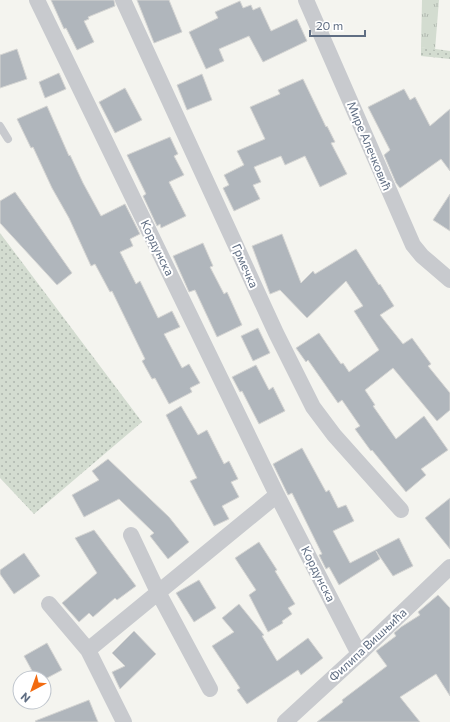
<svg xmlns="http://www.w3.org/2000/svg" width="450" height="722" viewBox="0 0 450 722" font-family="Commissioner,sans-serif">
  <defs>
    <pattern id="grass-dots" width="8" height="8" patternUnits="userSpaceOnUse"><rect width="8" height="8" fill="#d3dcd0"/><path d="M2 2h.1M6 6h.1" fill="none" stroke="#afb7ae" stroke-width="1.8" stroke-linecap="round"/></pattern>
    <pattern id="park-tufts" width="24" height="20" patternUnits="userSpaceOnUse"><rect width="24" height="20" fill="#d3dcd0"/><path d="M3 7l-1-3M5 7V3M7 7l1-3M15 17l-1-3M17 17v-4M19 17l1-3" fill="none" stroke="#afb7ae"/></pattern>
  </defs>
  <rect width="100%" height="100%" fill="#f4f4ef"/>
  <path fill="url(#grass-dots)" d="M421 47 450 51V59L421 56Z
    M0 233 142 422 34 514 0 478Z"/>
  <path fill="url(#park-tufts)" d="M422 0H439L435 50 421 47Z"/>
  <path fill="#b0b6bc" stroke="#d5d5d3" d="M51 0H114L115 6 88 17 89 19 84 21 94 42 77 50 66 28 64 29Z
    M137 0H169L182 32 154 43Z
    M240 1 243 8 251 5 253 10 260 7 271 31 297 19 307 41 263 62 249 36 219 49 224 61 206 69 189 32 218 18 215 12Z
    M17 49 27 79 0 88V55Z
    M59 73 66 89 45 98 39 82Z
    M202 74 212 100 187 110 177 85Z
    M303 79 326 127 327 126 335 142 331 143 347 174 320 187 305 156 285 165 281 156 254 167 261 182 253 185 260 199 234 211 223 188 229 185 224 175 244 165 237 151 265 139 250 107 280 94 278 90Z
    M125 88 142 120 115 133 99 102Z
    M404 89 410 100 415 97 430 126 450 109V171L441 159 400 188 396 183 384 155 390 150 368 107Z
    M47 106 69 156 70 155 83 183 101 216 125 204 140 234 130 239 133 246 120 252 136 284 140 281 158 318 172 311 180 327 164 334 182 368 189 364 200 383 190 388 192 392 169 404 155 378 152 379 142 361 145 359 112 291 110 292 95 264 91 266 69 218 52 188 33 147 31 148 17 119Z
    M170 137 178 154 174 156 184 175 169 182 186 216 161 228 160 224 157 226 143 196 146 194 127 155Z
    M15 192 72 273 57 285 0 223V201Z
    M450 194V231L433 220Z
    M282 234 301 283 313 271 315 274 356 249 379 285 380 284 394 306 380 315 403 344 412 338 431 364 428 366 450 393V410L437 421 393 368 365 390 375 405 373 406 396 439 424 416 448 450 421 469 426 475 406 492 372 450 371 451 355 429 360 426 342 400 338 403 308 360 306 362 296 348 319 333 341 364 343 363 349 372 379 350 354 311 363 306 346 281 307 318 280 290 270 294 252 246Z
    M203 243 213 266 210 267 224 294 227 292 242 325 217 337 195 290 189 292 173 256Z
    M258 328 270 353 253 361 241 336Z
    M256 365 269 390 273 387 285 411 259 424 242 391 240 392 232 377Z
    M181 406 198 435 207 430 224 464 229 461 238 479 231 482 239 497 222 506 229 519 214 526 190 481 197 478 166 415Z
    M302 448 326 492 329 490 338 508 346 505 354 521 333 531 350 563 399 538 413 566 393 576 376 551 380 559 339 585 329 567 326 569 319 555 322 554 292 493 288 495 273 464Z
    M108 459 169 517 189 542 168 559 150 536 154 533 119 499 84 517 72 495 99 480 92 471Z
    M450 498V549L425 518Z
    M94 530 136 586 117 600 115 598 93 617 89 613 79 622 62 603 97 573 75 538Z
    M259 542 277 570 275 571 295 604 288 608 292 614 282 621 283 623 268 632 249 595 256 590 235 558Z
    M24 553 40 576 14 594 0 574V570Z
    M199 580 216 608 194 622 176 593Z
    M438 595 450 608V696L436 674 400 697 420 722H317L343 702 342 700 387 666 376 651 396 636 394 633 401 627 420 615 418 612Z
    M239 604 264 635 262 636 277 661 308 638 323 658 301 675 298 670 247 704 237 690 240 688 212 646 234 632 222 618Z
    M134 631 156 654 120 689 112 672 125 666 112 653Z
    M47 643 62 670 47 678H36L24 656Z
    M89 700 98 722H36L35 721Z"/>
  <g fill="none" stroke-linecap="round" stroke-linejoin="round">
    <path stroke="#c8cace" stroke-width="8" d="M0 126 8 139"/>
    <path stroke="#c8cace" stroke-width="16" d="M37 0 277 495 359 654
      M123 0 276 333 313 407 334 435 401 510
      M306 0 413 245 422 256 450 280
      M131 535 158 592 210 689
      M49 604 88 650
      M124 722 88 650 277 495
      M285 722 359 654 450 567"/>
  </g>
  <g text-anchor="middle" stroke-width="4" stroke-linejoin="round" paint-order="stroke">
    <g font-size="12" fill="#606e83" stroke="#fff">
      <text transform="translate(369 146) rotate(67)" y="4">Мире Алечковић</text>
      <text transform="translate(157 248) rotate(64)" y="4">Кордунска</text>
      <text transform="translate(245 266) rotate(66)" y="4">Грмечка</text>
      <text transform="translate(318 574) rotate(63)" y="4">Кордунска</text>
      <text transform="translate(368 645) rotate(-43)" y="4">Филипа Вишњића</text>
    </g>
  </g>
  <g transform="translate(32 690) rotate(221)"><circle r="19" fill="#ffffff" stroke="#bfc5cd"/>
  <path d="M0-3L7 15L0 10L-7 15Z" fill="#f26b11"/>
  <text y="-6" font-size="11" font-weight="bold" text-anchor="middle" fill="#606e83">N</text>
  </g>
  <path d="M310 30v6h55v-6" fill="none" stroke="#606e83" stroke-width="2"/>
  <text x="316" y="30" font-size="12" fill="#606e83" stroke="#ffffff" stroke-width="3" paint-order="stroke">20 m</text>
</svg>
